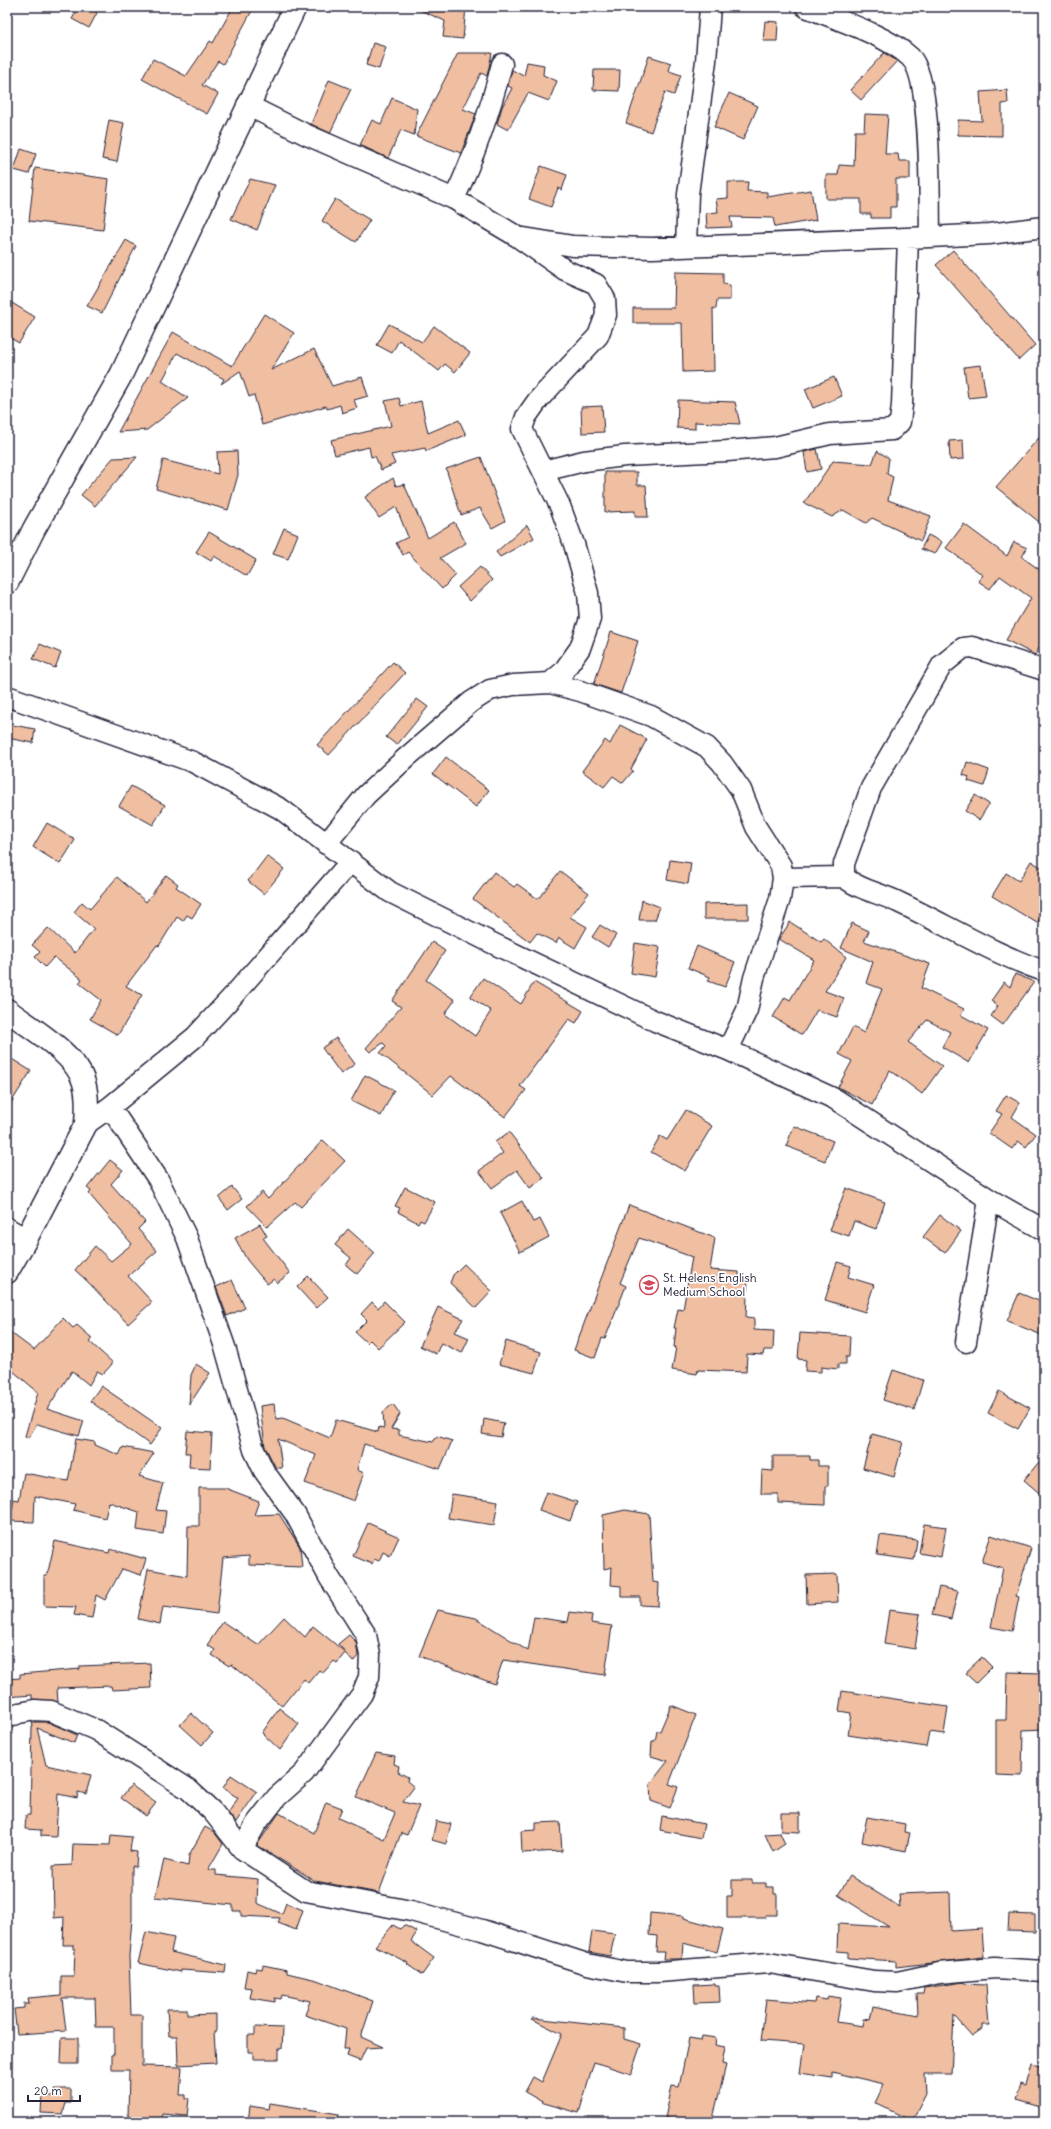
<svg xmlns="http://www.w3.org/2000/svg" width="1051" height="2129" viewBox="0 0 1051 2129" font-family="Delius,sans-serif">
  <rect width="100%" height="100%" fill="#fff"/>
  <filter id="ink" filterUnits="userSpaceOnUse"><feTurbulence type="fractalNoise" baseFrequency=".025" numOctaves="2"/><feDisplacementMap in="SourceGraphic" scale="8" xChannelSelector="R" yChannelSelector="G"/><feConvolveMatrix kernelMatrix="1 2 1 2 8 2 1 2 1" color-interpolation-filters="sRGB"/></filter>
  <g filter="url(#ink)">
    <path fill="#f0bea0" stroke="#22223b" d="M79 7H97L95 11 97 13 89 28 72 19Z
      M233 7H254L223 64 218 61 202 85 218 94 207 114 142 79 153 59 186 76 210 41 213 43Z
      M413 7H466L463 39 443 37 445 21Z
      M765 21 778 22 777 41H763Z
      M373 43 386 47 379 69 366 65Z
      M458 53H492L487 76 481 73 463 109 476 114 461 153 416 136Z
      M884 53 897 61 861 100 850 90Z
      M649 56 671 63 669 71 681 75 674 95 665 92 651 132 626 123Z
      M527 62 544 65 543 75 557 81 549 101 528 93 508 130 497 124 502 107 512 88 508 86 512 70 524 76Z
      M594 70H620L619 91 593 90Z
      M329 80 351 89 330 133 311 124Z
      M1007 90 1008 103 1002 104V136L958 135V120L982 121 980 92Z
      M729 93 758 106 743 140 714 127Z
      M392 98 417 109 414 135 401 130 388 158 360 145 372 120 381 124Z
      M865 114 888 115 885 154H898L899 161H910V179H896V207H890V218H871V214H861V199H826V175H838L839 165 854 166 855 131H864Z
      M109 120 124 123 117 162 102 159Z
      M21 149 36 154 29 174 14 170Z
      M541 166 567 175 562 190 558 188 551 207 529 199Z
      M35 168 109 179 103 230 29 221Z
      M250 179 275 185 257 230 231 219Z
      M728 182H748L747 191 767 192V197L811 190 816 220 775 227 773 218 730 217 732 227 707 228 706 213 718 212 716 199 728 198Z
      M335 199 370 220 356 242 322 221Z
      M126 240 136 246 102 313 87 306Z
      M953 250 1035 345 1019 360 936 265Z
      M675 272 723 273V284L730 285V300H717L716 309 713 308 714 371 683 372 682 323H633V308H674Z
      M7 300 35 317 19 343 7 336Z
      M264 314 294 333 271 370 314 349 332 386 362 377 368 396 354 400 357 408 342 413 340 405 327 409 326 406 262 425 254 395 249 397 240 371 221 384 224 379 177 353 162 381 188 398 147 430 118 432 173 332 232 366Z
      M389 324 422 342 434 326 470 353 455 372 445 364 439 371 399 340 392 353 377 345Z
      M981 365 986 396 968 398 964 367Z
      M834 377 842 396 813 408 805 389Z
      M399 398 401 406 421 401 428 433 459 420 466 435 426 451 425 448 391 455 395 464 381 470 375 456 371 457 369 447 335 455 331 440 391 426 385 401Z
      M678 400 735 402 740 424 695 422V429L677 428Z
      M602 406 604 432 582 433 581 407Z
      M1044 432V526L996 487Z
      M963 440 964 459 950 460 949 441Z
      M817 449 821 469 807 472 804 452Z
      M237 451 238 475 228 510 156 489 163 460 218 474 217 452Z
      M877 451 889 458 887 474 893 477 888 500 931 516 921 541 872 518 866 523 843 510 832 517 804 503 833 461 872 464Z
      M137 457 95 506 81 495 113 458Z
      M481 457 505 521 492 528 480 508 461 515 446 469Z
      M605 472H637V485H646L648 517H635V511L605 512Z
      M393 478 396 486 404 484 428 538 454 522 466 543 440 558 456 575 442 589 408 552 403 555 396 543 408 537 396 507 379 518 365 497Z
      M964 524 1007 556 1014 542 1027 548 1022 557 1044 573V640L1035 655 1006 640 1031 598 1000 576 990 589 978 581 983 575 946 548Z
      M527 525 534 538 500 557 496 552Z
      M284 528 298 534 288 559 273 554Z
      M209 532 256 560 247 576 214 556 211 561 196 552Z
      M928 535 942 542 935 554 921 549Z
      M480 567 492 580 470 601 458 587Z
      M611 632 638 641 621 693 594 684Z
      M40 644 61 653 55 668 33 659Z
      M393 662 405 673 329 755 317 745Z
      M417 699 428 707 397 745 386 737Z
      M7 724 35 729 33 743 7 738Z
      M620 725 647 739 631 769 633 771 623 783 613 776 604 787 582 771 605 740 610 744Z
      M446 757 489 790 476 807 433 774Z
      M967 762 989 770 984 786 968 781 969 777 963 775Z
      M131 786 165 805 153 825 119 806Z
      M975 795 989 804 979 820 965 811Z
      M47 823 75 840 60 864 33 847Z
      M267 856 284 869 264 894 248 881Z
      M670 860 691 863 688 884 667 880Z
      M1031 861 1044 869V912L1037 923 992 896 1006 873 1019 881Z
      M560 871 589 893 570 917 587 927 575 948 559 938 556 943 537 933 530 942 473 899 494 872 514 887 517 884 538 899Z
      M166 875 178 884 176 887 201 904 192 918 187 915 183 921 177 917 159 946 157 945 126 986 142 995 118 1035 90 1019 101 1000 79 983 82 979 54 957 45 967 35 957 40 952 32 945 48 928 75 953 94 929 74 912 82 902 90 909 117 877 146 902Z
      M642 900 660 907 655 920H639Z
      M748 903V919H704V904Z
      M790 922 821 942 824 939 846 957 825 991 844 998 837 1017 817 1010 802 1035 773 1017 785 997 790 1000 814 960 779 939Z
      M852 923 869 931 864 941 930 964 921 988 964 1009 961 1015 988 1030 969 1063 942 1047 950 1032 927 1020 908 1042 942 1066 922 1094 890 1070 872 1105 838 1087 852 1061 839 1054 853 1027 864 1033 882 989 866 983 873 962 841 948Z
      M600 925 616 935 608 947 592 937Z
      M432 942 445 951 426 980 455 1000 445 1014 475 1036 491 1011 470 997 483 978 521 1004 534 982 583 1011 576 1023 569 1019 520 1086 526 1090 505 1117 451 1076 433 1095 380 1053 386 1046 383 1043 370 1052 366 1048 401 1007 392 1001Z
      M635 943 660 947 655 977 631 973Z
      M697 946 735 962 725 987 708 981 710 977 688 968Z
      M1015 974 1034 982 1003 1025 991 1016 998 1006 991 1001 1004 982 1010 987Z
      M336 1038 355 1064 341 1074 322 1048Z
      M7 1056 31 1071 7 1109Z
      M365 1075 394 1090 381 1116 351 1101Z
      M1006 1095 1020 1103 1012 1117 1036 1134 1026 1147 1018 1141 1012 1149 989 1133 1002 1114 996 1111Z
      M686 1110 712 1126 685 1171 651 1152 660 1136 667 1140Z
      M794 1126 833 1141 825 1161 786 1146Z
      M509 1132 544 1178 530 1188 517 1170 492 1188 479 1171 503 1153 495 1142Z
      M323 1140 345 1161 301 1207 295 1202 267 1227 247 1206 262 1192 268 1199Z
      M110 1160 123 1170 111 1184 145 1222 138 1229 157 1251 128 1276 152 1302 128 1324 87 1281 75 1270 95 1246 111 1261 132 1244 89 1194 91 1191 87 1188Z
      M232 1187 242 1199 228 1210 219 1198Z
      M405 1187 435 1202 424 1222 420 1220 418 1223 398 1212 400 1208 395 1206Z
      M846 1188 885 1202 876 1229 854 1221 849 1236 830 1230Z
      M522 1201 533 1222 540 1219 549 1237 520 1252 500 1213Z
      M629 1205 715 1238 710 1270 739 1272V1278H748L746 1317 754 1318V1330L774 1331 773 1350H764L763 1355 747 1354 746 1372 698 1370 697 1374 672 1370 676 1347H674L676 1328H674L678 1309 683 1310 692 1257 639 1238 620 1283 626 1286 605 1339 602 1338 595 1358 574 1350Z
      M940 1215 961 1231 945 1253 923 1237Z
      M260 1224 267 1236 263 1238 290 1273 277 1283 274 1279 267 1284 247 1260 235 1238Z
      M348 1229 375 1253 357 1274 346 1265 351 1258 335 1245Z
      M837 1262 851 1266 848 1277 874 1285 865 1312 825 1300Z
      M464 1264 492 1291 476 1308 450 1283 453 1275Z
      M308 1276 328 1297 316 1308 297 1287Z
      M232 1280 245 1308 227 1316 216 1287Z
      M1019 1293 1044 1303V1336L1007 1321Z
      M384 1301 405 1322 378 1348 370 1340 367 1343 355 1332 367 1320 361 1314 372 1302 378 1308Z
      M438 1307 463 1319 455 1332 469 1338 462 1353 441 1343 436 1354 420 1346Z
      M63 1318 73 1328 77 1325 93 1339 90 1342 113 1363 103 1374 97 1371 89 1385 72 1371 47 1409 84 1421 79 1436 37 1424 28 1438 25 1436 38 1392 7 1366V1330L34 1350Z
      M800 1333 850 1336 849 1357H846V1364H838V1369L821 1367V1372L805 1371 806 1360 798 1359Z
      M506 1341 541 1352 534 1373 499 1364Z
      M196 1364 210 1373 189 1405 191 1375Z
      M893 1370 923 1380 914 1410 883 1400Z
      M101 1386 162 1428 150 1445 90 1401Z
      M999 1391 1030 1408 1018 1429 988 1413Z
      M274 1404 276 1419 283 1418 330 1438 336 1420 378 1432 379 1427 384 1428 383 1412 393 1404 400 1414 391 1429 399 1430V1435L433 1442 437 1436 452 1441 440 1469 364 1444 357 1470 364 1473 354 1501 305 1483 316 1455 278 1439 282 1468H276L265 1447 260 1406Z
      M484 1419 504 1423 501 1437 482 1434Z
      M187 1431 212 1433 210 1468 189 1467 190 1453H185Z
      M872 1434 903 1442 894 1477 863 1468Z
      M76 1439 95 1442V1445L119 1455 123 1447 154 1453 139 1476 163 1483 156 1510 166 1511 163 1534 137 1530 139 1512 109 1502 105 1518 73 1510 75 1504 35 1496 34 1522 10 1521 14 1499 19 1500 24 1473 68 1481Z
      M773 1456H810V1460H818V1466H828V1486H825V1505L778 1503V1494H761L762 1470 773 1471Z
      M1044 1456V1497L1024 1480Z
      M199 1488H225L259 1501 254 1515 279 1514 300 1547 302 1567 249 1565V1556L223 1558 217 1614 163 1607 160 1624 138 1619 148 1569 187 1576 188 1526H199Z
      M546 1492 577 1502 570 1521 539 1510Z
      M452 1494 498 1501 494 1525 448 1518Z
      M625 1510 649 1514 653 1582 659 1583 658 1606 640 1605V1597H621V1586L611 1585 612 1567 604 1569 603 1515Z
      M368 1523 399 1537 390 1556 383 1552 379 1561 374 1559 372 1564 353 1556Z
      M924 1524 946 1527 941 1557 919 1553Z
      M880 1535 917 1540 914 1560 877 1555Z
      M991 1535 1031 1548 1016 1596 1019 1597 1012 1631 991 1627 1003 1568 982 1562Z
      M55 1541 109 1553 110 1549 146 1559 141 1575 122 1569 105 1600 96 1595 92 1618 74 1615 76 1607 44 1606V1576H47Z
      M837 1574 838 1602 807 1604 806 1575Z
      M939 1587 958 1591 951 1619 932 1615Z
      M438 1610 476 1618 528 1651 534 1617 568 1622 570 1612 592 1615 591 1623 612 1626 605 1675 503 1660 495 1684 419 1656Z
      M889 1610 920 1614 915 1649 884 1644Z
      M284 1617 305 1637 313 1626 345 1652 338 1644 349 1635 356 1642 358 1656 353 1662 345 1653 337 1663 334 1661 323 1673 319 1670 308 1683 304 1679 282 1706 231 1664 229 1666 212 1655 215 1650 207 1645 223 1622 258 1645Z
      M982 1657 992 1667 976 1683 965 1673Z
      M150 1663 151 1688 112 1690 111 1686 57 1688 58 1702 32 1699V1695L7 1697V1679L20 1678V1674L80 1669V1666Z
      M1007 1672 1044 1673V1729L1023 1730 1022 1776 996 1775V1720H1006Z
      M842 1691 948 1707 944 1734 929 1732 926 1747 848 1735 851 1713 839 1711Z
      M671 1705 696 1715 669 1784 678 1787 670 1808 651 1801 650 1784 668 1761 651 1756 652 1741H655L657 1731H660Z
      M279 1708 299 1724 280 1750 262 1733Z
      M191 1713 213 1733 202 1745 180 1725Z
      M32 1722H48L77 1735 74 1743 37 1728 46 1765 91 1775 86 1794 78 1792 77 1798 58 1794 56 1837 41 1836V1830L25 1829 26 1815H30L32 1727H33Z
      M376 1753 395 1756 394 1764 399 1766 398 1772 408 1777 407 1781 414 1787 403 1802 419 1806 407 1835 401 1833 379 1893 315 1881 257 1845 279 1813 314 1833 326 1802 342 1808 338 1818 384 1839 395 1813 356 1797Z
      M231 1775 257 1792 236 1822 228 1813 238 1798 223 1788Z
      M131 1785 156 1803 146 1816 121 1798Z
      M781 1813H800V1832L781 1831Z
      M662 1816 704 1824 701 1838 660 1830Z
      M867 1817 905 1824 904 1832 910 1833 906 1851 862 1842Z
      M436 1821 451 1824 446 1844 432 1840Z
      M560 1822 562 1851 522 1853 521 1831 536 1830V1823Z
      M205 1827 214 1832 223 1844 208 1870H216V1875L258 1879 257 1903 282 1914 286 1903 303 1910 296 1930 278 1923 280 1918 241 1916V1911H233V1905L155 1897 164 1860 188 1866 189 1855Z
      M780 1833 785 1844 773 1852 765 1834Z
      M111 1835 132 1837 130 1851 137 1852 136 1867 132 1866V1919L129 1956 131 2015H142V2066L182 2067 180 2095H186V2099H189L187 2116 162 2114 161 2122 128 2119 129 2070H112V2054H114V2027H96L95 1998H62L66 2031 17 2034 14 2009 24 2008V2003H29L28 1998 61 1995V1976H74L75 1949H73V1945H63L64 1917 54 1918 53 1866 72 1865 73 1844 110 1845Z
      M850 1876 900 1907 899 1894 950 1892 951 1931 982 1929 984 1957 896 1967V1961L848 1958V1952L837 1951 838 1924 889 1927 838 1895Z
      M732 1880H752V1883H766V1887H774V1894H777V1915H765V1918H727V1896H732Z
      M650 1913 684 1916V1918L723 1929 717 1952 683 1943 682 1959H663L664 1952H656L657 1936 649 1935Z
      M1009 1914 1035 1915V1932L1008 1931Z
      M393 1925 400 1929 404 1925 417 1932 411 1941 434 1958 422 1975 407 1964 408 1963 375 1946Z
      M592 1931 615 1934 610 1956 589 1952Z
      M146 1932 174 1938 171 1952 226 1965 225 1973 181 1970V1972L138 1963Z
      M263 1965 287 1970V1973L317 1980 373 2001 361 2037 383 2047 366 2048 360 2061 347 2056 349 2049H344L346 2029 305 2015 310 2001 282 1995 281 1999 275 1998V2002L250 1998 252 1988 244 1987 247 1970 255 1972 256 1968 262 1969Z
      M964 1982V1984L986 1985 989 2025H982V2029L972 2036 954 2016 951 2074H925L926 2094 912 2121 875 2103 884 2084 832 2072V2078L800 2073 804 2044 761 2041 766 1999 814 2003 815 1998 827 2000 828 1996 841 1998 837 2022 863 2026 864 2019 870 2020 873 2006 918 2015 917 1994H923L924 1988Z
      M715 1984V1986H719L720 2002 695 2003 694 1985Z
      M167 2009H187V2015L216 2014V2032H214L216 2063 178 2065 177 2036H169Z
      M533 2018 624 2028V2039L641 2044 631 2074 594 2062 579 2113 544 2103 525 2092 533 2077 542 2082 562 2034 532 2019Z
      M255 2027 283 2028 282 2049H279V2059H253V2052H248V2035H255Z
      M702 2036 716 2038 715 2045 725 2047 722 2064 726 2065 712 2122H667L668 2118H665L672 2086 679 2087 689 2038 701 2040Z
      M62 2038H78V2064H61Z
      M1032 2064 1044 2067V2108L1016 2100 1021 2084 1026 2086Z
      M54 2089H71V2103H66L63 2114 41 2113 42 2095 54 2096Z
      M270 2103 339 2114 338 2122H248L250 2106 269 2109Z"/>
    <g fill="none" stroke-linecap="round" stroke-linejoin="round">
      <g stroke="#22223b" stroke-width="23">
        <path id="street" d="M806 7C836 19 888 36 910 57 933 78 929 204 930 237
          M247 105 307 135 454 199 518 237 573 246 652 248 736 245 930 237 989 234 1044 227
          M454 199C475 155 490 111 502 64
          M686 246 688 194 706 61 710 7
          M543 471 584 461 625 456 727 451 775 447 830 434 892 430 900 422 902 405 908 238
          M1044 670 972 647 963 648 942 665 871 788 844 864V877C859 890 880 893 898 902 947 925 993 954 1044 971
          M550 683 580 691 651 716 707 747 722 763 741 790 756 827 781 866 783 878 780 899 754 978 747 1010 728 1050
          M7 696 193 762 281 809 390 892 492 943 655 1021 728 1050 835 1099 989 1199 1044 1230
          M326 844 366 795 407 757 471 702 490 690 513 685 550 683 563 672 580 648 590 619 588 593 574 544 560 506 522 429 526 417 538 400 598 336 606 315 605 299 596 284 565 270 518 237
          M783 878 844 877
          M110 1107 158 1179 187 1238 225 1347 254 1450 264 1471 295 1514 329 1577 366 1635 370 1655 369 1677 362 1694 304 1773 277 1797 256 1824 242 1849
          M86 1124 110 1107 195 1037 232 997 351 861
          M7 1228 26 1239
          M966 1342 989 1199
          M7 1718 19 1713 35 1710 51 1711 96 1730 188 1789 213 1812 242 1849 306 1891 411 1911 482 1930 587 1964 627 1972H659L769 1963 874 1981 897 1982 939 1973 995 1968 1044 1971"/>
      </g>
      <g stroke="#22223b" stroke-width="25">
        <path id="secondary" d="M7 583 34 529 121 375 295 7
          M7 1010C30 1028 77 1054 84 1083 88 1096 87 1111 86 1124L26 1239 7 1272"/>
      </g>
      <use href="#street" stroke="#fff" stroke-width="20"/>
      <use href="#secondary" stroke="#fff" stroke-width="22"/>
    </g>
  </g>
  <defs>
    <g id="school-ring" transform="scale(1)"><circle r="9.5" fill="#fff" stroke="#d1495b" stroke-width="1.5"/><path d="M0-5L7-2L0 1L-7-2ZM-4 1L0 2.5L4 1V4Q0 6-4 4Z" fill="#d1495b"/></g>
  </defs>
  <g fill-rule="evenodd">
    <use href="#school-ring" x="649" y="1285"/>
  </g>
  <g text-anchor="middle" stroke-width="3.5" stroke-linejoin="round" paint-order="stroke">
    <g font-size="12" fill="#22223b" stroke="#fff" text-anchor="start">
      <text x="663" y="1282">St. Helens English<tspan x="663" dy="14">Medium School</tspan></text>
    </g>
  </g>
  <rect width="1051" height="2129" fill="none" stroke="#fff" stroke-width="24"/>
  <rect x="12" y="12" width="1027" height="2105" fill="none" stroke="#22223b" stroke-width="1.5" filter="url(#ink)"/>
  <path d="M28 2095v6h52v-6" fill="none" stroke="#22223b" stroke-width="2"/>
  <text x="34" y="2095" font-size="12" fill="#22223b" stroke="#ffffff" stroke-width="3" paint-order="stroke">20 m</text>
</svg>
